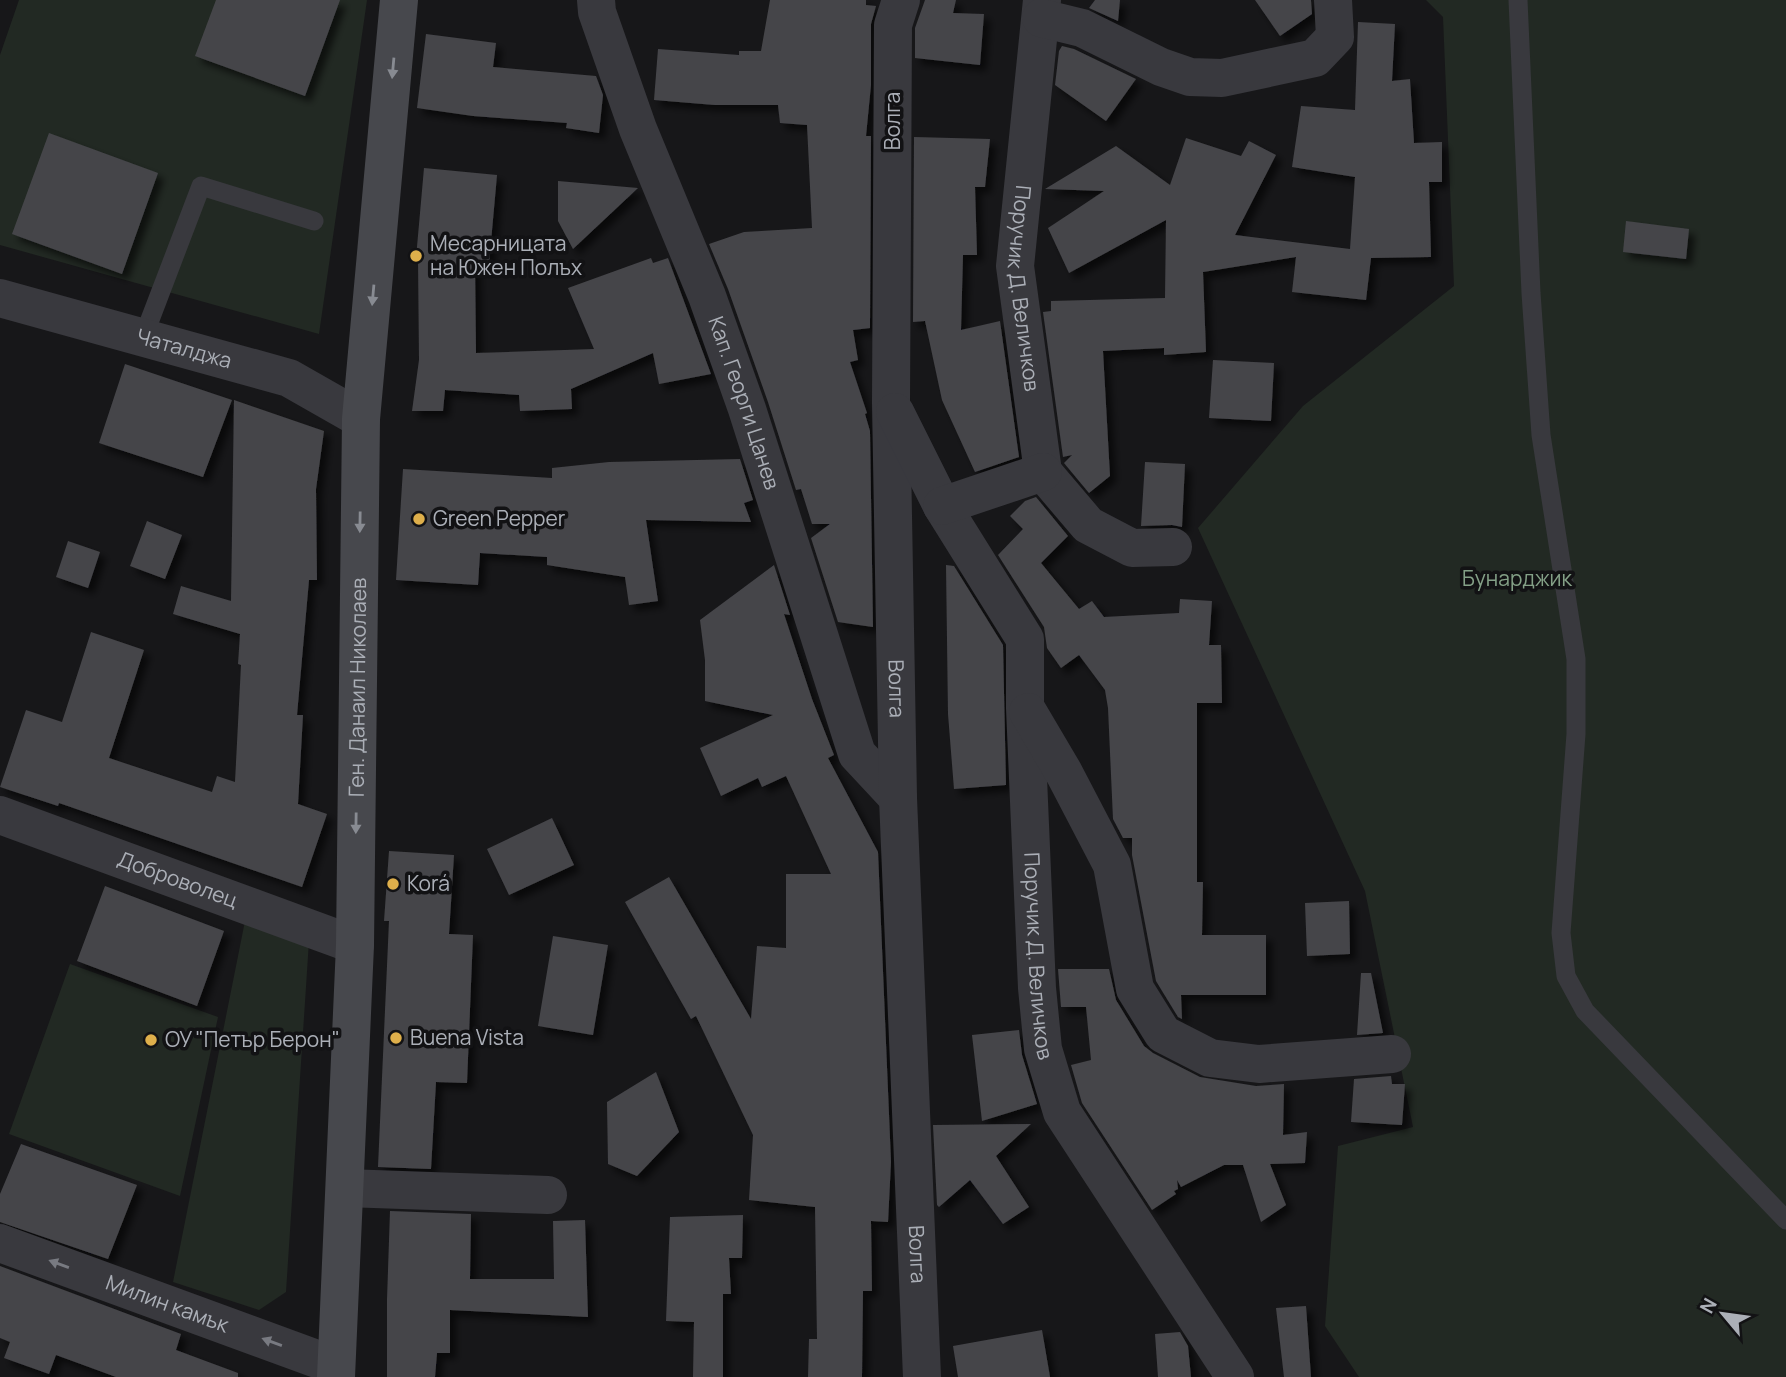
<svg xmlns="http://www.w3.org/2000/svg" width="1786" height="1377" viewBox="0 0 1786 1377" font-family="Manrope,sans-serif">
  <defs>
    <filter id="shadow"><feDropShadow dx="6" dy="6" stdDeviation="3.5" flood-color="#0009"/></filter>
  </defs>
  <rect width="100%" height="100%" fill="#171719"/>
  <path fill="#222923" d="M19 0H367L319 334 0 245V55Z
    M1426 0H1786V1377H1359L1325 1326 1338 1146 1413 1127 1365 891 1198 528 1303 406 1454 286 1443 17Z
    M245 921 309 941 286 1292 259 1310 173 1282Z
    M70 964 218 1017 180 1196 9 1134Z"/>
  <path fill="#454549" filter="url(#shadow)" d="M216 0H340L305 96 195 56Z
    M770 0H866V5L876 6 871 24V85L866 136H871L870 328 853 330 858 360 850 362 867 413 865 414 870 431 873 627 838 622 811 538 830 524H812L801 489 796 490 768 402 728 289 709 244 744 232 812 228 807 125 780 123 778 105H715L654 100 658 49 739 55V51H761Z
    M925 0H956L953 13 984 14 980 65 915 58V28Z
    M1095 0H1120L1118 21 1089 8Z
    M1255 0H1311L1312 14 1280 36Z
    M1358 22 1395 24 1392 81 1410 79 1414 143 1442 142V182H1429L1431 257 1371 258 1366 300 1292 292 1296 257 1203 272 1206 352 1164 355V348L1103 351 1110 476 1089 493 1064 463 1072 455 1063 457 1043 312 1051 311V301L1165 298 1166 220 1069 273 1048 228 1104 191 1045 189 1116 146 1170 185 1186 138 1241 156 1249 141 1276 155 1235 235 1350 249 1355 177 1292 167 1301 106 1355 110Z
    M426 34 496 43 493 67 596 76 603 95 599 133 566 128 567 123 473 116 417 108Z
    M1062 46 1074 49 1136 79 1106 121 1055 85 1059 51Z
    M49 133 158 173 122 274 12 234Z
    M914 137 990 139 985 187H975L977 255H963L961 330 1000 321 1019 457 975 472 942 400 925 321 913 322Z
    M424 168 497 175 489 264 475 263 476 353 594 349 568 288 651 258 653 263 668 258 711 374 659 384 653 353 571 389 572 409 520 411 519 395 445 390 443 411H412L419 360 418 258H416Z
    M558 181 638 188 573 249 558 221Z
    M1626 221 1689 229 1686 259 1623 252Z
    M1213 360 1274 363 1271 421 1209 418Z
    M125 364 232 400 203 477 99 443Z
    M234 400 324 431 316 489 317 580H309L297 715H303L298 804 327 814 302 887 59 803 58 806 0 787 26 710 62 722 91 632 144 650 109 758 212 792 217 776 235 782 241 665 238 664 240 634 173 614 181 586 231 601Z
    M740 459 753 500 744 503 751 522 646 520 658 601 629 605 625 577 547 565V557L480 553 478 585 396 580 403 469 552 478V468L609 462Z
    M1145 462 1185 464 1182 527 1172 525 1141 526Z
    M1036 497 1068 536 1041 563 1079 609 1092 601 1104 617 1179 613 1180 599 1212 601 1209 645H1221L1222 703H1197V882H1203L1202 935H1266V995H1181L1182 1019 1178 1017 1156 981 1132 855V838H1123L1113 819 1108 708 1105 690 1079 655 1061 668 1047 648 1044 627 998 555 1023 529 1010 516 1025 501Z
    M147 521 182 535 165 579 130 566Z
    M68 541 100 552 88 588 56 577Z
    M774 565 790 615 784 614 812 699 834 755 828 758 878 852 891 1162 888 1222 871 1221 872 1291H863L862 1377H808L809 1339H817L815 1207 749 1200 753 1135 696 1016 691 1019 625 902 669 877 751 1019 757 946 786 948V874H831L786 776 762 787 758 778 721 796 700 748 773 715 705 701V660L700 620Z
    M946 565 954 566 1003 645 1006 785 954 789 948 714Z
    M552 818 574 865 509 895 487 849Z
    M389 851 454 855 449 934 473 935 467 1083 436 1082 431 1169 378 1167 389 921H384Z
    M105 886 224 931 197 1006 77 961Z
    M1349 901 1350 954 1307 956 1305 903Z
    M553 936 608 945 593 1035 538 1026Z
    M1058 969H1109L1116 1000 1144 1046 1153 1053 1200 1077 1256 1086 1284 1084 1283 1135 1307 1132 1305 1163 1270 1164 1286 1205 1261 1222 1243 1165H1224L1181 1187 1177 1180 1178 1189 1174 1191 1176 1194 1152 1210 1082 1103 1071 1065 1091 1060 1086 1007H1061Z
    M1361 973H1371L1383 1033 1357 1035Z
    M1019 1030 1022 1055 1037 1104 982 1121 972 1035Z
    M656 1072 679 1132 637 1176 608 1164 607 1102Z
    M1391 1076 1392 1084H1405L1402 1125 1351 1122 1354 1079Z
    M1031 1124 996 1156 1029 1207 1003 1224 970 1180 939 1207 937 1205 933 1125Z
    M21 1144 137 1185 108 1259 0 1222V1194Z
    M390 1211 471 1214 470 1279H554L553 1221 585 1220 588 1317 450 1310V1353H437L435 1377H387V1300Z
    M743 1215 742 1258H729L731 1294H723V1377H693L694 1322 666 1321 670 1217Z
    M0 1266 181 1334 176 1350 238 1373V1377H116L56 1355 49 1374 4 1358 10 1342 0 1338Z
    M1306 1306 1311 1377H1284L1276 1308Z
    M1042 1330 1050 1377H958L953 1346Z
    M1180 1332 1188 1346 1191 1377H1158L1155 1334Z"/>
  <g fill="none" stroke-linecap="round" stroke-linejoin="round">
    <path stroke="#39393e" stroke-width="19" d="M1518 0 1531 293 1541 435 1576 659V734L1561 933 1566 976 1585 1011 1786 1220
      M143 338 201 186 314 221"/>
    <g stroke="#39393e" stroke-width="38">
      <path id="s1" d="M596 0 597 12 638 129 707 296 747 409 857 754 898 798"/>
      <path id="s2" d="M901 0 893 25 891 403 898 798 922 1377"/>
      <path id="s3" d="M1042 0 1015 266 1043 472"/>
      <path d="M1041 18 1082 28 1161 67 1190 77 1222 78 1315 58 1335 37 1333 0"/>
      <path id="s4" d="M0 298 289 378 361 419"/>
      <path id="s5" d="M895 412 942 506 1025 639V708L1037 988 1043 1049 1062 1112 1235 1377"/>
      <path d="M1043 472 1088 525 1132 548 1173 547"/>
      <path d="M942 506 1043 472"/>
      <path d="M1028 712 1064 773 1112 865 1135 989 1163 1034 1210 1058 1259 1064 1392 1054"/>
      <path id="s6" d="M0 815 355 945"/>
      <path d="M345 1188 548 1195"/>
      <path id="s7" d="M0 1243 336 1366"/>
    </g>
    <path stroke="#47484d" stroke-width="38" id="s8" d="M336 1377 355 945 361 419 399 0"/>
  </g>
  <defs><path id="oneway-solid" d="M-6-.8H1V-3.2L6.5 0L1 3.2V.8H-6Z" transform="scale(1.75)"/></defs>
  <g fill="#888b92">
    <use href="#oneway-solid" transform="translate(393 68) rotate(95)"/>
    <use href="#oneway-solid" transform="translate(373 295) rotate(95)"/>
    <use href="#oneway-solid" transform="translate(360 522) rotate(91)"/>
    <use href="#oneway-solid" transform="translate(356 823) rotate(91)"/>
  </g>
  <g fill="#787a81">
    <use href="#oneway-solid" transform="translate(59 1264) rotate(-160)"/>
    <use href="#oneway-solid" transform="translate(272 1342) rotate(-160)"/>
  </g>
  <g fill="#deaf4b" stroke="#121214" stroke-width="2.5">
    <circle cx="416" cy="256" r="7"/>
    <circle cx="419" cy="519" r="7"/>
    <circle cx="393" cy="884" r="7"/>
    <circle cx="396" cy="1038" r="7"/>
    <circle cx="151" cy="1040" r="7"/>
  </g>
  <g text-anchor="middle" stroke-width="7" stroke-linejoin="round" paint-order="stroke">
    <g font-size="21" fill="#abafb7" stroke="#121214">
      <text transform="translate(893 121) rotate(-90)" y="7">Волга</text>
      <text dy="7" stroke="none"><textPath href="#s3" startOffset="290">Поручик Д. Величков</textPath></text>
      <text dy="7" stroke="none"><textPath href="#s4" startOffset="191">Чаталджа</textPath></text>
      <text dy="7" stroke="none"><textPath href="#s1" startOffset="430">Кап. Георги Цанев</textPath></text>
      <text dy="7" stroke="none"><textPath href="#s8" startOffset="690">Ген. Данаил Николаев</textPath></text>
      <text dy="7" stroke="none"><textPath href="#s2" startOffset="690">Волга</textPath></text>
      <text dy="7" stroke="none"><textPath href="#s6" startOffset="189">Доброволец</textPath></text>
      <text dy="7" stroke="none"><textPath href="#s5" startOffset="579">Поручик Д. Величков</textPath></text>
      <text dy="7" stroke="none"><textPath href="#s2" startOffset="1256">Волга</textPath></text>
      <text dy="7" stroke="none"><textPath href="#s7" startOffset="178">Милин камък</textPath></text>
    </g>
    <g font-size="21" fill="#abafb7" stroke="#121214" text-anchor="start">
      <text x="430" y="251">Месарницата<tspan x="430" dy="24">на Южен Полъх</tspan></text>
      <text x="433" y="526">Green Pepper</text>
      <text x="407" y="891">Korá</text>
      <text x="410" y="1045">Buena Vista</text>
      <text x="165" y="1047">ОУ "Петър Берон"</text>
    </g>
    <g font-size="21" fill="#84a087" stroke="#121214">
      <text x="1517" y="586">Бунарджик</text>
    </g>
  </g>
  <g transform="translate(1723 1314) rotate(299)" stroke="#121214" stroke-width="5" paint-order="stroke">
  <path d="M0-5L12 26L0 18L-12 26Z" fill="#abafb7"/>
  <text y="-10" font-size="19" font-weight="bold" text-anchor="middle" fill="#abafb7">N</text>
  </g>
</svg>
